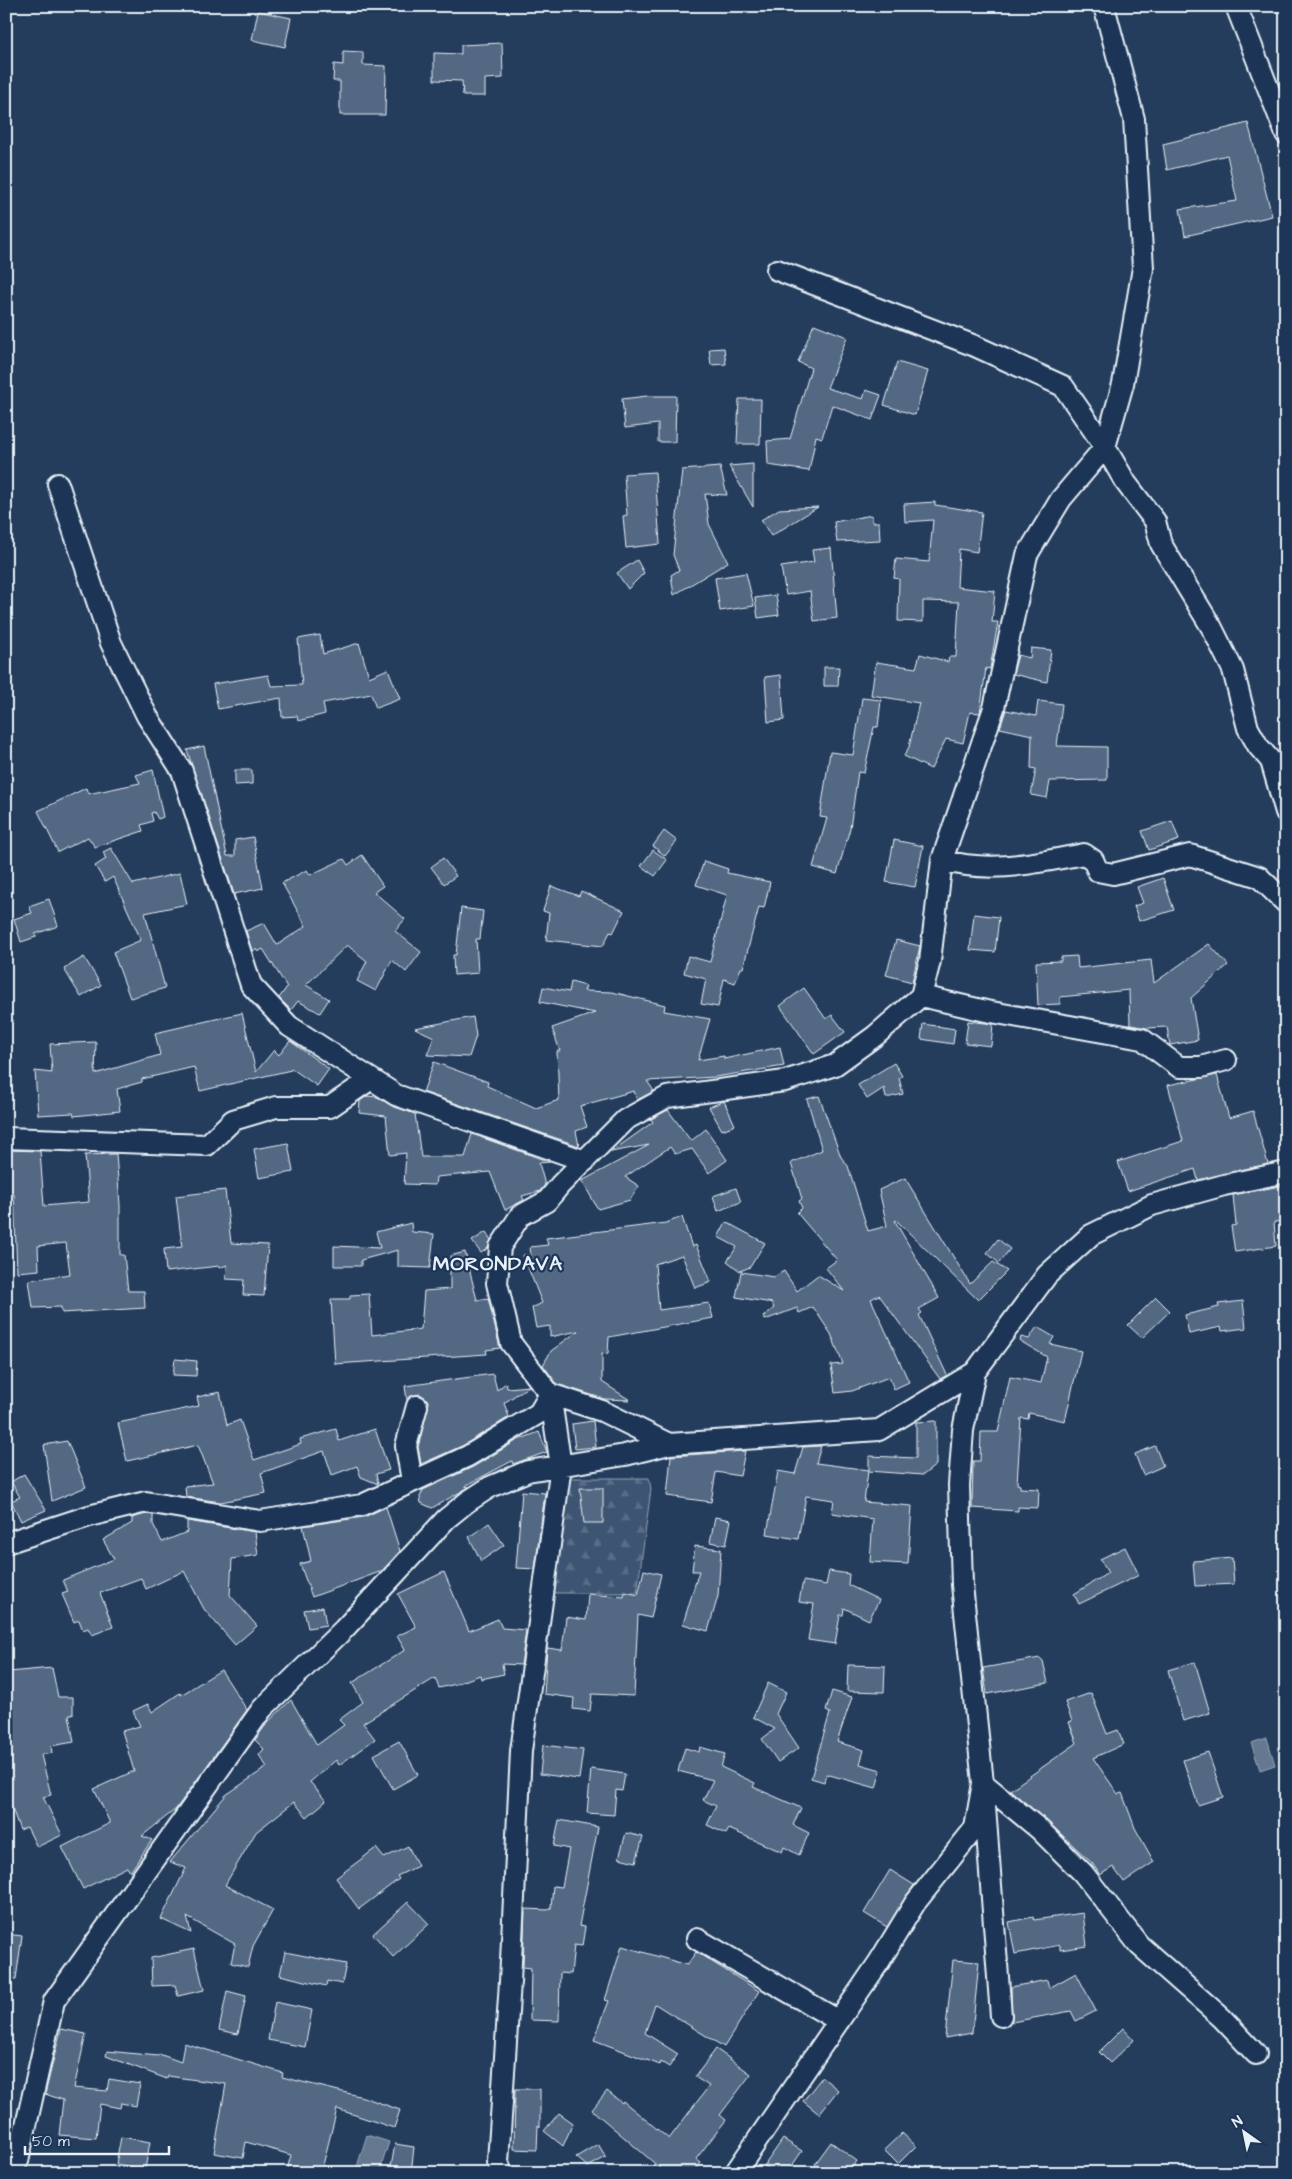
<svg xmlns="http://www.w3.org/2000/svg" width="1292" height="2179" viewBox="0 0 1292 2179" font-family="'Architects Daughter',sans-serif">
  <defs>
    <pattern id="forest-firs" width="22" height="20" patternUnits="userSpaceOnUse" patternTransform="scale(1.25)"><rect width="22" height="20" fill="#3e5472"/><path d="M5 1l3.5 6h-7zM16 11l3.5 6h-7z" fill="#5a6d87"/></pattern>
  </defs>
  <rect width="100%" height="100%" fill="#253d5d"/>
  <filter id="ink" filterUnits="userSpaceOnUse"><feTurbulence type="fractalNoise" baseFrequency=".02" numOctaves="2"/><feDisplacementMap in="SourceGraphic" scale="10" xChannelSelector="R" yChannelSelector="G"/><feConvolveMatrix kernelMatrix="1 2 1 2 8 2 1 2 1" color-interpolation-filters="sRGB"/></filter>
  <g filter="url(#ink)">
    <path fill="url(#forest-firs)" stroke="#93a2b5" d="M565 1478H649L651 1489 637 1593H549Z"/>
    <path fill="#657890" stroke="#99a8ba" d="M1267 1738 1275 1765 1260 1770 1251 1743Z
      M367 2135 389 2142 379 2173H355Z"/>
    <path fill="#536782" stroke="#e8f1f8" d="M258 11 291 18 285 47 252 40Z
      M502 43 503 78 485 79V96H463L462 81 434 80V53L461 54V45Z
      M343 51 363 52V65L386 66 385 115H340V81H333L334 64 343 65Z
      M1248 123 1272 216 1185 236 1180 209 1237 201 1227 155 1167 170 1163 144Z
      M814 324 847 337 827 388 863 399 866 390 881 395 872 420 832 405 822 438 816 436 809 471 768 465 767 441 790 439 811 368 798 362Z
      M724 348 726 364 711 365 709 349Z
      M897 362 928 371 915 415 884 405Z
      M647 396H676L675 442H658V424L625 428 622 399Z
      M739 399H761L760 444H737Z
      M753 464V507L729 466Z
      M720 467 727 495 705 494 709 524 728 562 674 595 671 575 679 570 673 555 682 470Z
      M655 472 660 544 626 548 623 516 627 515 624 474Z
      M935 502V505L982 512 977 552 959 549 957 587 995 591 992 622H998L990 669 986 668 980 713 970 712 963 743 946 739 931 769 904 756 909 747 919 703 871 695 876 662 916 668 920 654 948 662 949 657H956L959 602 923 601V622L898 621 899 579 894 578 896 559 929 562 933 520 905 522 904 504Z
      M818 507 771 536 761 520 779 509Z
      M872 515V522H879L880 540 837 542 834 522Z
      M831 548 837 618 814 621 810 591 786 595 781 567 814 562 812 550Z
      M637 560 644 573 628 589 617 573Z
      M746 573 754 606 720 611 715 578Z
      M776 595 779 615 758 618 755 598Z
      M320 635 323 654 359 643 369 677 388 669 400 699 376 708 371 694 323 703 325 714 298 721 297 716 282 717 281 698 218 709 213 684 268 675 271 686 302 685 298 639Z
      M1031 648 1051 650 1047 682 1013 674 1018 655 1030 658Z
      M824 667H839L838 686H824Z
      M781 675 784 720 768 722 765 677Z
      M862 698 881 700 878 727H874L864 773 858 772 850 828 837 874 813 867 827 818 820 817 830 752 853 755Z
      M1038 701 1062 704 1057 746 1107 747V780L1050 781 1047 798 1031 795 1036 769 1031 768 1032 735 1000 728 1006 710 1036 716Z
      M204 746 227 856H235V840L253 837 263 888 234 894 187 750Z
      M153 770 163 817 158 819 154 812 151 813 153 821 141 825 143 831 95 847 88 837 58 852 38 811 86 788 88 794 140 783 136 775Z
      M235 770H252V784L235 785Z
      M1172 821 1179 840 1149 850 1142 831Z
      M664 831 677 841 665 856 653 846Z
      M894 840 923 846 915 887 886 882Z
      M111 848 133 884 180 873 187 904 145 913 165 988 130 998 113 952 141 940 113 877 105 882 95 866 106 859 103 852Z
      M653 850 667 860 655 876 641 866Z
      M362 855 383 886 374 892 405 919 395 931 421 952 406 972 392 960 376 991 357 981 367 961 347 945 306 985 329 999 320 1013 298 1001 291 1010 279 998 287 987 263 949 258 952 256 949 252 951 246 931 264 923 277 945 306 926 282 883 307 870 310 875 344 859 348 865Z
      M443 858 456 876 444 884 431 867Z
      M704 861 728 869 727 873 770 882 764 908 759 907 743 968H741L735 983 724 979 718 1007 701 1004 706 979 684 973 688 956 710 962 727 895 696 885Z
      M1163 878 1174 910 1139 921 1134 906 1143 903 1137 887Z
      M551 886 579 896 581 891 624 911 613 933 610 932 603 946 546 940 549 913 543 911Z
      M49 899 58 926 35 934 36 937 21 942 14 919 32 913 29 906Z
      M461 908 483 911 480 939H476L478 973 454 975 453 955H456Z
      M974 914 999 917 995 952 970 950Z
      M896 940 920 946 912 982 886 975Z
      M1209 944 1228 965 1191 998 1198 1040 1170 1045 1167 1027 1147 1028 1130 1025 1129 990 1060 997V1004L1038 1005 1036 962 1061 961V957L1077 956 1078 968 1151 960 1154 983Z
      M84 957 101 985 81 997 64 969Z
      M571 982 586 986 584 991 612 992 665 1005 664 1011 710 1019 698 1060 724 1056V1059L780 1047 784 1066 715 1077 647 1081 654 1091 637 1100 634 1091 580 1106 587 1127 576 1131 579 1146 423 1092 434 1062 488 1082 487 1086 536 1108 559 1100 557 1051H560L552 1028 595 1013 540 1002 543 987 569 992Z
      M804 988 826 1019 832 1015 845 1032 814 1054 780 1006Z
      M242 1013 256 1072 274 1050 279 1055 290 1041 329 1069 317 1086 291 1068V1070L200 1091 194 1067 142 1079V1082L117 1089 120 1111 74 1116 73 1113 38 1115 35 1071 52 1073 50 1044 96 1042 95 1074 160 1055 155 1033Z
      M473 1017 476 1036 469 1057 427 1055 434 1037 415 1028Z
      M968 1021 993 1024 991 1046 965 1043Z
      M923 1024 955 1029 953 1044 921 1039Z
      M894 1063 902 1076 899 1078 903 1094 886 1098 884 1088 867 1099 858 1085Z
      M1217 1075 1229 1118 1253 1111 1268 1164 1198 1180 1195 1169 1128 1191 1118 1162 1183 1141 1168 1085Z
      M367 1096 377 1097 392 1106 415 1114 421 1157H465L472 1134 550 1162 539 1163 545 1185 540 1191 522 1196 524 1200 505 1210 490 1172 436 1177 435 1185 404 1184 406 1153 390 1155 386 1116 359 1113 360 1101Z
      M819 1096 841 1157 848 1166 868 1231 887 1226 879 1190 905 1178 970 1284 993 1262 1007 1271 978 1300 896 1220 895 1221 939 1298 919 1309 922 1313 919 1315 947 1375 940 1379 879 1295 871 1299 909 1382 894 1389 889 1377 852 1391 835 1393 831 1365 843 1364 831 1334 813 1307 799 1313 797 1308 765 1320 763 1317 774 1308 772 1303 736 1297 741 1272 774 1277 784 1271 797 1291 818 1275 844 1291 826 1268 837 1260 797 1213 802 1208 799 1201 802 1199 791 1163 822 1150 807 1099Z
      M724 1101 735 1125 722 1130 709 1107Z
      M668 1110 691 1141 706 1129 727 1160 709 1173 692 1149 675 1154 670 1147 625 1177 639 1186 630 1200 598 1209 582 1181 649 1145 611 1152 653 1122 651 1119Z
      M288 1143 293 1172 259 1178 254 1149Z
      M6 1150 40 1151 44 1206 89 1202 85 1155 116 1154 120 1205V1255H124L128 1291H144L145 1308 62 1313 61 1307 33 1308 29 1280 70 1274 66 1243 38 1246 39 1270 17 1272 14 1194 6 1195Z
      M1286 1185V1221L1274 1222 1276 1246 1235 1252 1231 1226 1236 1225 1233 1195Z
      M736 1188 741 1202 718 1211 713 1196Z
      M225 1190 231 1243 268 1245 264 1296 243 1295 244 1280 226 1279 227 1265 219 1268V1266L166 1272 164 1249 182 1247 176 1196Z
      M682 1217 692 1247 696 1245 711 1282 695 1288 682 1255 655 1264 659 1310 709 1303 713 1318 609 1337 608 1353 602 1354V1382L630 1400 604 1399 557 1384 543 1365 551 1351 578 1331 550 1337V1326L536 1328 532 1308 542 1303 523 1255H531L530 1247 548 1245 546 1238 666 1223Z
      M726 1222 765 1243 750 1267 740 1271 727 1261 737 1247 718 1237Z
      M411 1223 412 1232 434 1234 430 1268 398 1267V1250L361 1260V1266H334V1246L380 1248 376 1232Z
      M486 1232 491 1240 488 1248 481 1253 472 1241Z
      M998 1239 1010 1249 999 1263 987 1253Z
      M465 1252 477 1300 488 1298 500 1348 486 1350 487 1354 335 1364 331 1299H350V1295L369 1294 372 1335 421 1329 424 1291 450 1289V1256Z
      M1156 1297 1170 1311 1142 1338 1128 1325Z
      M1243 1301 1246 1328 1222 1331 1221 1327 1189 1334 1185 1315 1219 1307 1218 1304Z
      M1037 1327 1054 1337 1050 1344 1081 1351 1065 1421 1029 1413 1028 1419 1021 1418 1017 1484 1020 1485V1488L1039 1489 1038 1508 1018 1507V1511L972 1508 973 1461H980L981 1432H998L1010 1377 1041 1383 1047 1357 1020 1341 1021 1337 1029 1339Z
      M175 1359 197 1361 196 1376 173 1375Z
      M493 1374 497 1390 506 1383 507 1388 529 1386 504 1403 509 1417 462 1446 421 1464 418 1447 429 1403 426 1398 420 1394 414 1395 407 1400 405 1386Z
      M220 1392 227 1425 240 1420 254 1460 301 1444 300 1439 336 1429 339 1441 375 1429 389 1470 376 1474 378 1484 361 1477 357 1466 332 1475 324 1451 261 1473 266 1493 221 1502 186 1497 185 1486 213 1483 198 1445 127 1461 118 1423 199 1406 197 1397Z
      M593 1421 596 1447 575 1449 572 1424Z
      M936 1421V1465L923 1475 868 1471 864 1502 912 1506 908 1564 870 1562 873 1519 832 1513 834 1500 806 1496 798 1539 767 1534 778 1471 795 1474 803 1447 821 1446 816 1463 869 1470V1456L916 1458V1422Z
      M539 1432 547 1452 513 1464 512 1461 465 1486 469 1487 432 1508 421 1503 420 1497 423 1490 473 1467 518 1440Z
      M67 1441 86 1487 52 1501 44 1445Z
      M1155 1446 1163 1466 1143 1475 1135 1454Z
      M745 1451 740 1476 716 1472 711 1502 667 1496 671 1456Z
      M24 1474 46 1510 21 1521 11 1501 20 1497 11 1482Z
      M580 1488H603V1523H584Z
      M522 1491 545 1493 535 1569 516 1568Z
      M386 1507 400 1551 382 1571 312 1597 300 1564 311 1561 303 1526 364 1517Z
      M146 1514 153 1515V1524L162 1542 187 1532V1521L255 1532 258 1555 232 1559 230 1595 257 1626 235 1645 204 1609 184 1571 146 1589 141 1578 100 1593 113 1627 92 1635 88 1628 83 1630 79 1620 74 1622 62 1594 68 1592 63 1580 114 1559 103 1540 132 1523V1518Z
      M715 1517 731 1520 726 1545 710 1542Z
      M489 1523 504 1545 481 1561 469 1537Z
      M695 1546 721 1549 718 1596 708 1631 683 1624 699 1571H692Z
      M1125 1547 1139 1575 1079 1604 1074 1594 1108 1573 1100 1559Z
      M1232 1558 1234 1584 1195 1586 1193 1561Z
      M644 1570 661 1574 651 1618 638 1615 634 1696 592 1694 590 1711 573 1709 574 1698 544 1694 547 1648 562 1650 566 1617 586 1620 588 1594 624 1597 625 1592 638 1595Z
      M829 1571 849 1574 848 1585 879 1600 869 1620 844 1608 843 1615H840L835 1644 808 1640 814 1604 799 1602 803 1581 826 1585Z
      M444 1572 469 1631 498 1619 502 1628 526 1630 521 1665 502 1664 504 1674 481 1679 480 1675 456 1684 439 1688 435 1678 363 1723 375 1739 339 1765 336 1760 310 1782 326 1801 307 1817 294 1802 256 1832 225 1885 273 1910 253 1946 248 1967 231 1963 235 1944 187 1917 191 1933 161 1919 186 1868 170 1862 226 1795 267 1767 259 1755 264 1749 255 1740 268 1722 291 1700 317 1745 344 1725 339 1720 363 1702 352 1683 405 1650 397 1636 416 1627 398 1594Z
      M323 1607 326 1625 308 1628 304 1610Z
      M1040 1658 1043 1661 1048 1683 987 1694 983 1668Z
      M1195 1662 1210 1713 1183 1721 1168 1670Z
      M848 1665 885 1666 884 1692 847 1691Z
      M52 1668 58 1697H73V1715H69L74 1742 51 1746 52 1753 41 1755 51 1795 43 1797 62 1835 37 1847 27 1827 20 1830 10 1803 6 1804V1713L9 1712V1672Z
      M221 1670 247 1710 176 1809 142 1836 152 1840 130 1872 127 1867 83 1889 62 1847 110 1823 94 1789 134 1771 122 1731 140 1726 133 1711 148 1704 152 1712 180 1693 181 1695Z
      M768 1683 786 1692 776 1714 799 1748 778 1762 762 1739 775 1729 753 1717Z
      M832 1691 852 1697 837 1742 864 1750 860 1764 881 1770 876 1788 826 1774 824 1782 811 1778 830 1713 826 1711Z
      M1091 1693 1107 1734 1118 1730 1124 1744 1093 1758 1118 1794 1122 1793 1135 1828 1154 1862 1124 1882 1113 1867 1100 1875 1092 1863 1047 1821 1010 1790 1077 1743 1069 1722 1072 1721 1065 1702Z
      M399 1741 418 1775 393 1789 374 1755Z
      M543 1745 583 1750 579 1779 540 1774Z
      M700 1747 725 1754 721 1767 755 1783 753 1787 801 1808 793 1825 809 1833 799 1855 784 1847 782 1852 729 1829 726 1834 707 1825 716 1806 703 1800 713 1780 678 1771 685 1748 699 1752Z
      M1208 1752 1223 1797 1198 1805 1183 1760Z
      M591 1769 625 1774 622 1791 616 1790 614 1815 587 1813Z
      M559 1820 598 1827 579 1926 585 1927 582 1946 574 1945 571 1974 560 1973 559 2021 530 2020 531 1968 523 1967 525 1909 548 1910 551 1908 553 1886 562 1887 569 1849 554 1846Z
      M626 1833 643 1837 636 1862 619 1858Z
      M408 1846 418 1866 397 1876 399 1879 359 1909 336 1878 376 1848 384 1858Z
      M890 1870 914 1885 887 1927 864 1913Z
      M408 1902 429 1924 393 1957 373 1934Z
      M1083 1913 1087 1946 1060 1950V1945L1015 1954 1009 1922 1033 1917 1034 1920Z
      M6 1934 22 1936 16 1979 6 1978Z
      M622 1946 687 1965 696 1952 759 1991 724 2047 655 2004 645 2033 678 2054 669 2067 661 2062 660 2065 594 2040 609 2001 605 2000Z
      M194 1949 204 1990 178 1996 175 1985 152 1986 151 1958Z
      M285 1952 346 1964 342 1984 327 1981 326 1986 280 1975Z
      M953 1960 979 1962 972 2033 945 2038Z
      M1076 1973 1096 2011 1076 2021 1071 2011 1012 2022 1011 1987 1047 1980 1049 1988Z
      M227 1991 246 1996 238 2034 219 2030Z
      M275 2002 312 2010 305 2047 268 2040Z
      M1123 2028 1134 2040 1110 2063 1099 2052Z
      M61 2029 86 2034 74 2088 107 2091 109 2079 140 2084 136 2106 121 2103 120 2108 100 2104 96 2138 59 2135 63 2100 45 2094Z
      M184 2043 283 2073 282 2077 363 2097 400 2110 394 2128 337 2109 321 2173H286L291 2155 246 2142 243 2158 214 2153 226 2084 168 2076 167 2079 106 2056 107 2051 158 2056 159 2054 181 2062Z
      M716 2049 751 2074 720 2115 726 2120 696 2159 701 2163 693 2173H666L592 2110 607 2091 622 2103 623 2101 669 2139 709 2086 695 2077Z
      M822 2077 838 2090 819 2114 803 2101Z
      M515 2089H540V2127L538 2125 537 2150 514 2149Z
      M559 2113 573 2123 563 2146 544 2131Z
      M902 2133 916 2146 898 2164 884 2150Z
      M121 2137 150 2142 145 2169 116 2164Z
      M783 2139 802 2151 787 2173H774L764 2166Z
      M831 2142 857 2161 848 2173H826L815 2164Z
      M395 2144 414 2147 411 2173H390Z
      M598 2144 606 2157 588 2167 576 2157Z"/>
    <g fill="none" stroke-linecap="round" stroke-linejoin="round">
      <g stroke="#e8f1f8" stroke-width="24">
        <path id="street" d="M1236 6 1286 134
          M777 270 975 346 1063 386 1105 447 1126 483 1155 521 1161 544 1212 628 1233 670 1248 728 1258 746 1271 761 1286 812
          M58 484 111 643 147 716 182 771 251 985 289 1026 396 1095 585 1161
          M942 860C991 874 1035 863 1084 854L1093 860 1098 871 1113 874 1190 855 1259 877 1286 903
          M921 996 986 1011 1142 1039 1179 1067H1201L1226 1060
          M6 1138 207 1145 233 1120 276 1107H330L371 1079
          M550 1394 602 1411 669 1444
          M412 1481 406 1446 417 1406
          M6 1543 89 1516 146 1502 260 1521 362 1505 468 1456 539 1413 550 1394
          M983 1783 1039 1829 1083 1873 1139 1945 1222 2018 1256 2054
          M985 1807 1001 2016
          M697 1939 839 2021
          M6 2161H18L54 2001 262 1709 344 1629 446 1519 467 1502 490 1487 528 1471 625 1455 669 1444 879 1430 975 1372 1047 1275 1091 1235 1152 1205 1224 1185 1286 1172
          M502 2173 498 2162 510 1982 521 1751 561 1466 550 1394 511 1343 497 1283 500 1247 520 1216 547 1201 560 1185 625 1120 667 1097 785 1081 835 1065 875 1036 921 996 930 961 942 860 994 708 1027 555 1061 499 1105 447 1123 384 1143 268 1134 119 1104 6
          M735 2173 879 1962 915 1903 975 1828 983 1783 962 1585 959 1485 963 1430 975 1372"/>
      </g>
      <use href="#street" stroke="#1d3557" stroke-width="20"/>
    </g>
  </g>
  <g text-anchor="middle" stroke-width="4.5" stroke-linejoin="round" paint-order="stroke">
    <g font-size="20" font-weight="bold" letter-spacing="1" fill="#e8f1f8" stroke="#1d3557">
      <text x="498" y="1270">MORONDAVA</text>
    </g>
  </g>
  <rect width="1292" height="2179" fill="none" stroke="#1d3557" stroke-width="25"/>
  <rect x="12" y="12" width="1267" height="2154" fill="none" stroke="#e8f1f8" stroke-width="2" filter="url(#ink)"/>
  <g transform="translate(1244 2132) rotate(327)" stroke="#1d3557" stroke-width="4" paint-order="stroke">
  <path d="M0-4L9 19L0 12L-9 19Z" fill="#e8f1f8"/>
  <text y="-8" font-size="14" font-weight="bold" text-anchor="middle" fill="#e8f1f8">N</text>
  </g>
  <path d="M25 2146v8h144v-8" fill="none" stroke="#e8f1f8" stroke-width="2.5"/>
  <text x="32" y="2146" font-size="15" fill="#e8f1f8" stroke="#1d3557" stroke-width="4" paint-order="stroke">50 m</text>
</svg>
